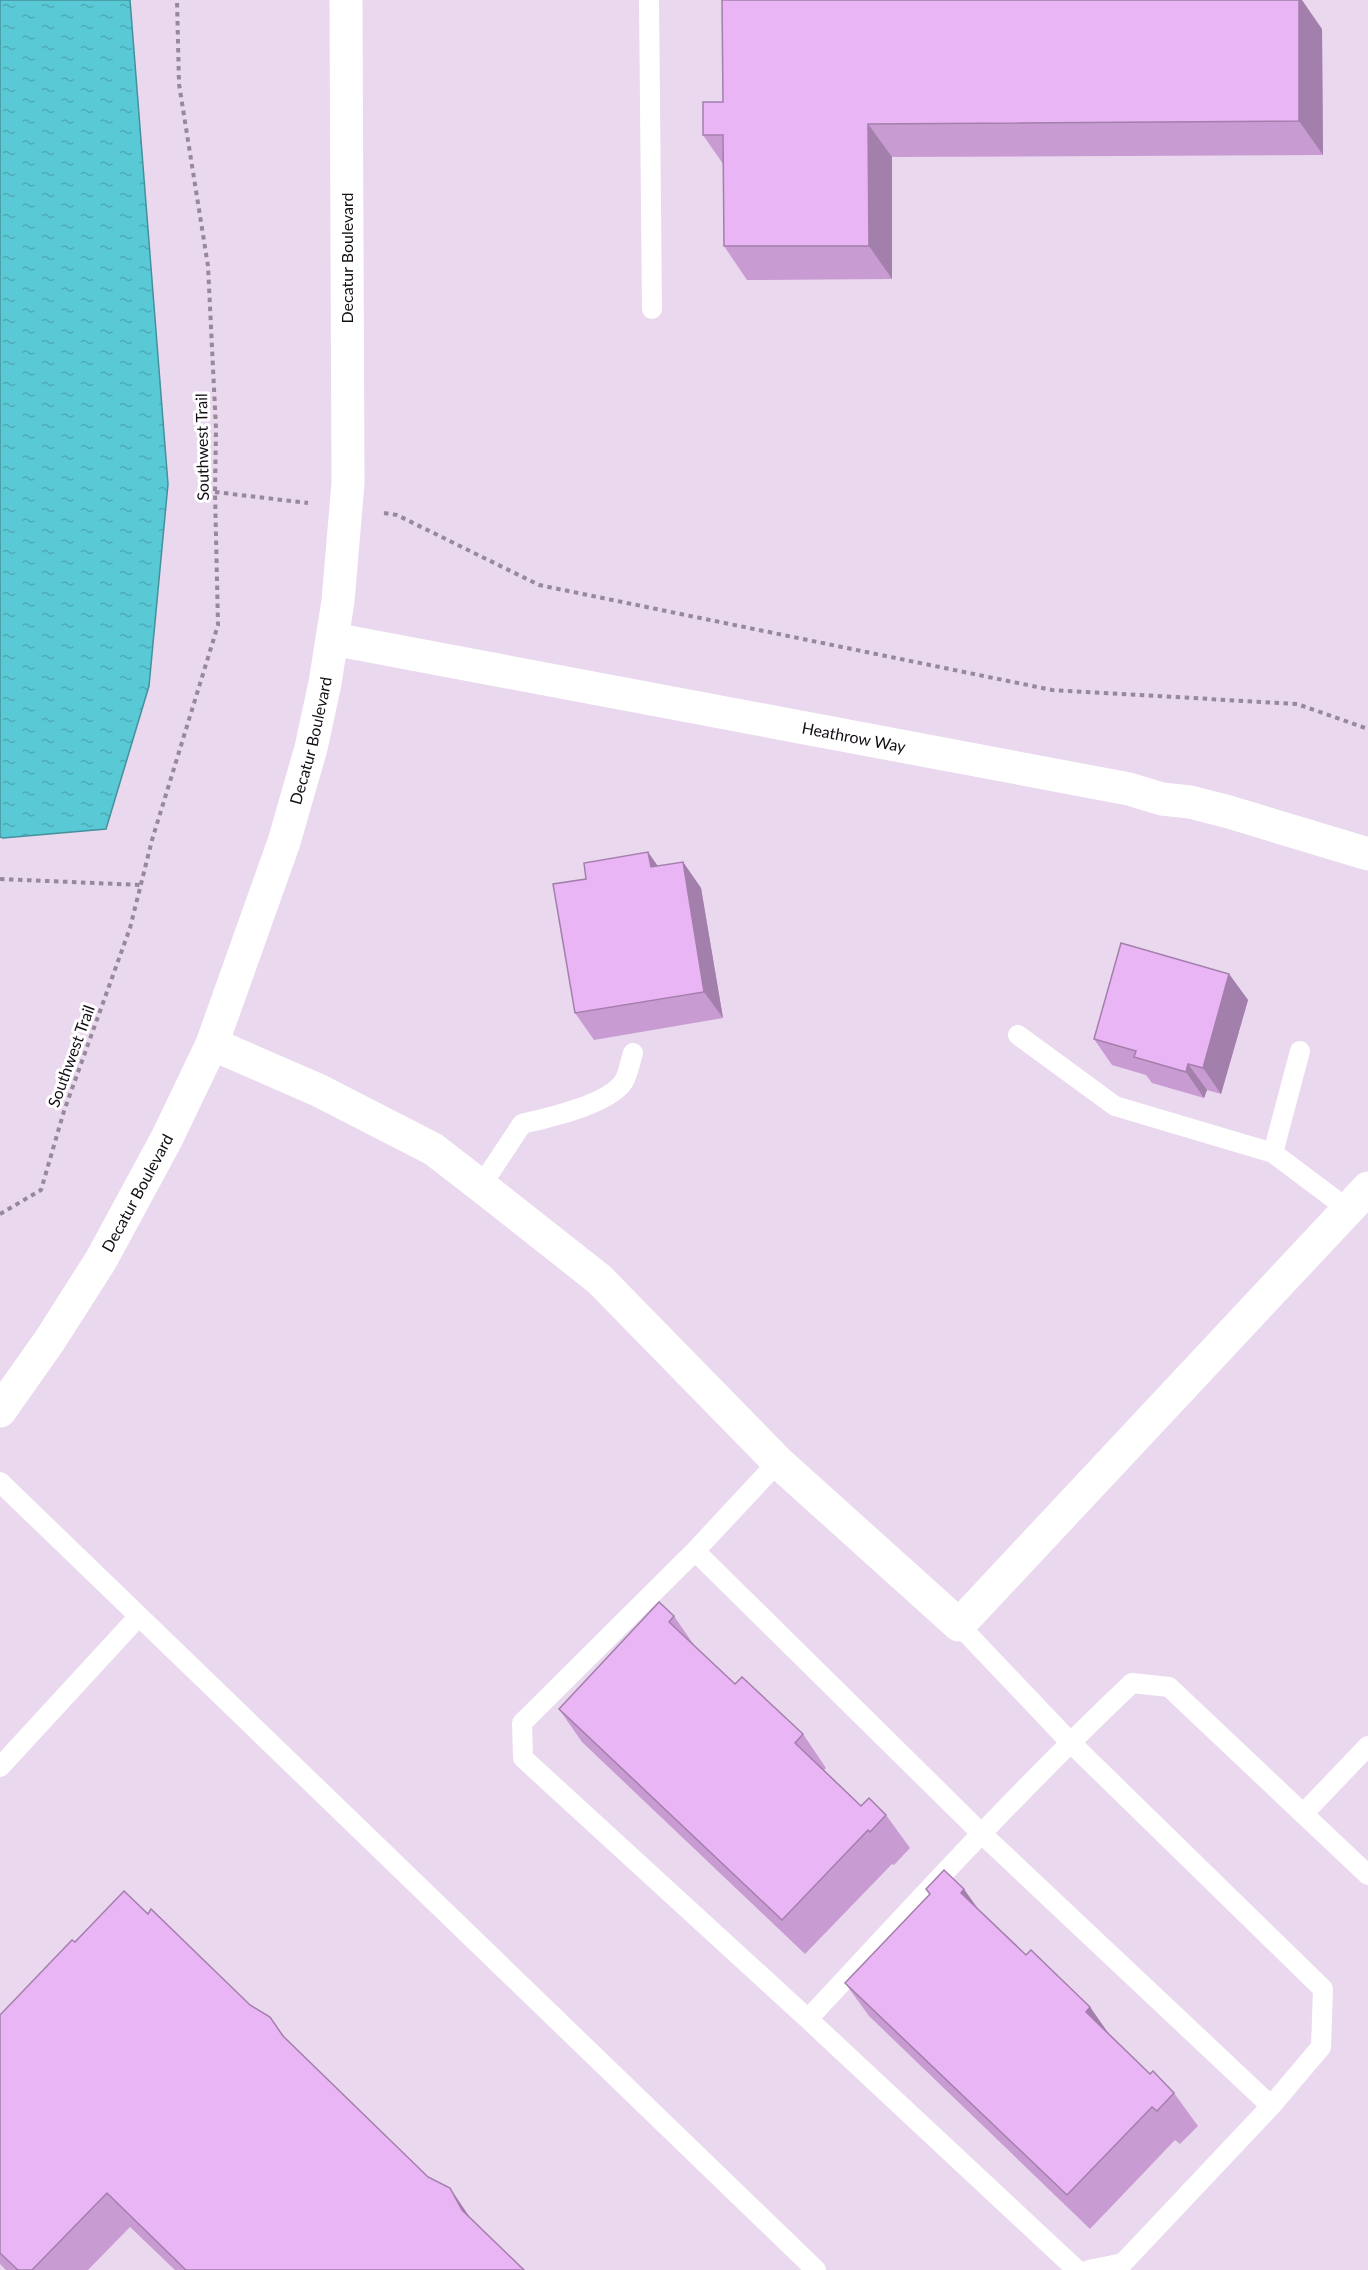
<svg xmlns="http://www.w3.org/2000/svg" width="1368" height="2270" viewBox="0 0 1368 2270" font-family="Lato,sans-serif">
  <defs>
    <pattern id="water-ripples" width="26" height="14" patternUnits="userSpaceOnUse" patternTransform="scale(1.5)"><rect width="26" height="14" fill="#59c9d6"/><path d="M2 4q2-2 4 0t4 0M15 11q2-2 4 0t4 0" fill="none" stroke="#4dabb7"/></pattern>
  </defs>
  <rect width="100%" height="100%" fill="#ead8ee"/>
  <path fill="url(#water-ripples)" stroke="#44919c" stroke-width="1.5" d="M0 0H130L168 484 149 686 106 829 3 838 0 837Z"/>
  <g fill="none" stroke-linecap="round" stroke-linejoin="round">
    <path stroke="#968999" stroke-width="4" stroke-dasharray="4.5 4.5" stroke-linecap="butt" d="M215 492 308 503
      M384 513 397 515 539 585 1052 690 1297 704 1368 729
      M0 879 141 885
      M0 1214 41 1190 64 1111 130 928 152 840 218 625 215 492 216 429 208 266 179 84 177 0"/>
    <path stroke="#fff" stroke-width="20" d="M649 0 652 309
      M1018 1035 1115 1106 1273 1153 1349 1210
      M1273 1153 1300 1051
      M481 1186 522 1124C550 1117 603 1106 622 1084 628 1077 630 1062 633 1053
      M778 1462 695 1551 522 1723 523 1758 808 2019 1077 2270
      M0 1482 816 2270
      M695 1551 981 1833 1271 2106
      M959 1625 1070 1742 1323 1989 1321 2047 1271 2106 1123 2263 1089 2270
      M0 1767 139 1616
      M1303 1814 1368 1746
      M808 2019C914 1905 1019 1790 1132 1683L1169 1687 1368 1875"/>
    <path stroke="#fff" stroke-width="33" d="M212 1044 318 1090 433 1149 481 1186 599 1279 778 1462 959 1625 1368 1188"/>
    <g stroke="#fff" stroke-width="33">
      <path id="s1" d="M333 639 1129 789 1162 799 1190 802 1229 812 1368 854"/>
      <path id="s2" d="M0 1411 50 1340 101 1260 167 1138 212 1044 284 842 311 748 325 683 338 601 348 483 346 0"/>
    </g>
  </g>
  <path fill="#c89cd2" d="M1322 29 1323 155 892 157V279L747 280 724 246 723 164 703 135 723 102Z
    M683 862 701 888 723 1018 594 1040 575 1013 658 866Z
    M1229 974 1248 1000 1221 1094 1207 1090 1204 1098 1152 1083 1146 1075 1112 1065 1094 1039Z
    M674 1616 696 1648 735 1684 803 1734 826 1768 824 1770 861 1806 886 1815 910 1848 894 1865 892 1864 805 1954 582 1742 559 1709Z
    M926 1889 978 1909 1026 1955 1090 2007 1109 2035 1150 2074 1174 2093 1198 2126 1180 2144 1175 2140 1090 2229 869 2016 845 1983 930 1895Z
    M75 1942 285 2039 428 2177 450 2188 470 2218 524 2270H175L130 2227 88 2270H6L0 2264V2015Z"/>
  <path fill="#a37fab" d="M1299 0H1302L1322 29 1323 155 1299 121Z
    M868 124 892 157V279L869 246Z
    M648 852 667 879 651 867Z
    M683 862 701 888 723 1018 704 992Z
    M1229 974 1248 1000 1221 1094 1203 1068Z
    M1188 1064 1207 1090 1204 1098 1186 1072Z
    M964 1889 988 1923 961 1893Z
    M1090 2007 1114 2041 1086 2012Z
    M450 2188 473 2222 462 2210Z"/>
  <path fill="#e9b5f4" stroke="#a37fab" stroke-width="1.5" d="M722 0H1299V121L868 124 869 246H724L723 135H703V102H723Z
    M648 852 651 867 683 862 704 992 575 1013 553 884 586 879 584 863Z
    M1121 943 1229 974 1203 1068 1188 1064 1186 1072 1134 1057 1136 1051 1094 1039Z
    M659 1602 674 1616 669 1622 735 1684 742 1677 803 1734 795 1743 861 1806 869 1798 886 1815 870 1832 868 1830 782 1920 559 1709Z
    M944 1870 964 1889 961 1893 1026 1955 1031 1950 1090 2007 1086 2012 1150 2074 1153 2071 1174 2093 1157 2111 1152 2107 1067 2195 845 1983 930 1894 926 1889Z
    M124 1891 148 1914 151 1909 250 2005 270 2017 283 2036 428 2177 450 2188 462 2210 524 2270H186L107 2193 32 2270H18L0 2253V2015L72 1940 75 1942Z"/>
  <g text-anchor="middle" stroke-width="6" stroke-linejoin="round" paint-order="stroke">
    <g font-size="16" fill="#130d14" stroke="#fff">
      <text transform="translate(347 258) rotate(-90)" y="6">Decatur Boulevard</text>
      <text transform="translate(202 447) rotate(-91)" y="6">Southwest Trail</text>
      <text dy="6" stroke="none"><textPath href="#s1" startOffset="530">Heathrow Way</textPath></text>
      <text dy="6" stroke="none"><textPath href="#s2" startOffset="744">Decatur Boulevard</textPath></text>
      <text transform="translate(71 1056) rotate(-70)" y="6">Southwest Trail</text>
      <text dy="6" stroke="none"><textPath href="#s2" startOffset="258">Decatur Boulevard</textPath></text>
    </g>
  </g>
</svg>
